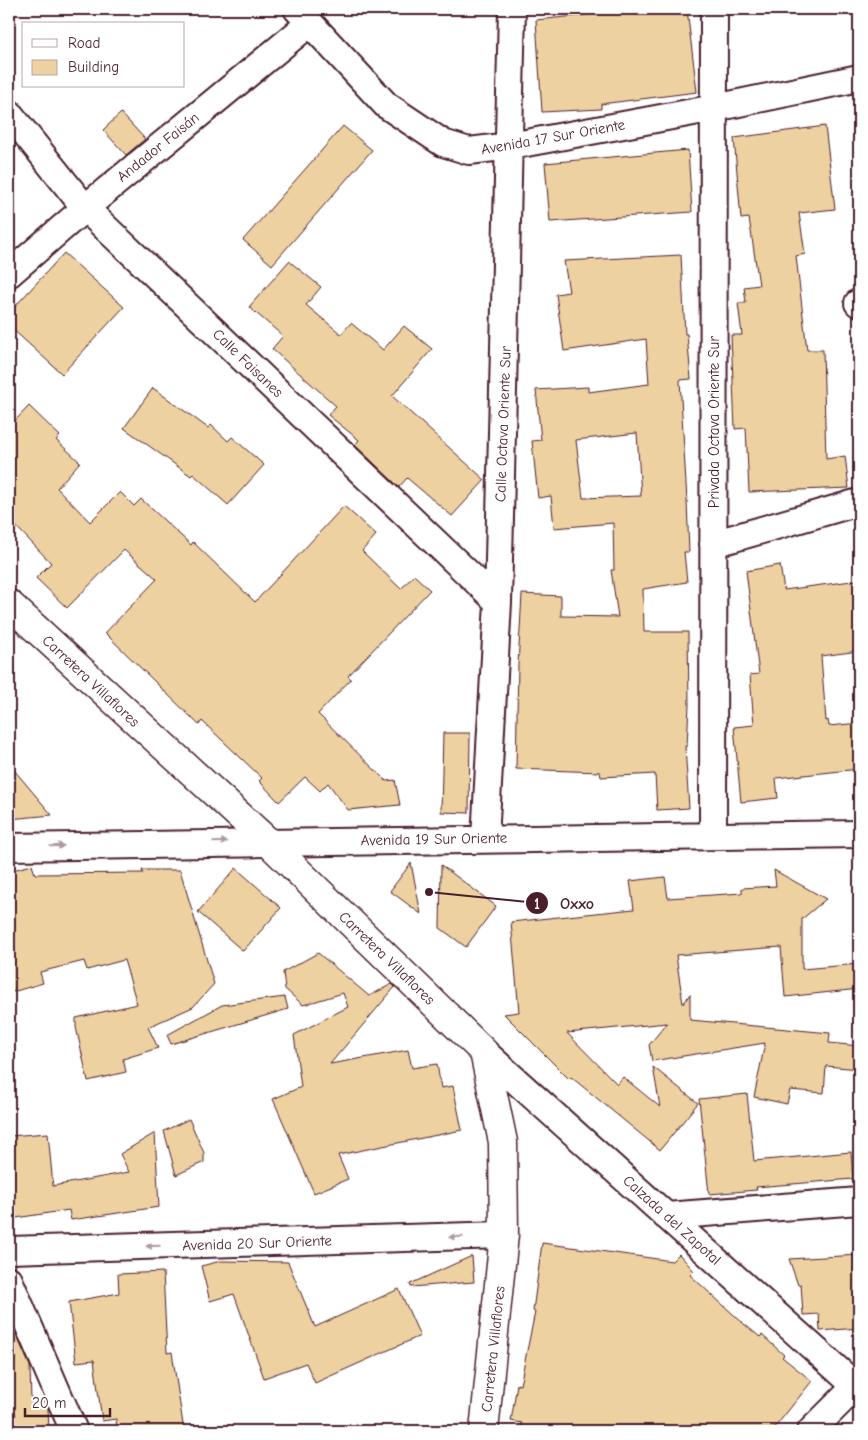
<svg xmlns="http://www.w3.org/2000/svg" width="868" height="1440" viewBox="0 0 868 1440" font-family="'Comic Neue',sans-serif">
  <rect width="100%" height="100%" fill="#fff"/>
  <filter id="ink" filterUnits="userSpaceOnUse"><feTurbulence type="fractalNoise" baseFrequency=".02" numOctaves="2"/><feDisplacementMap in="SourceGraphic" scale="10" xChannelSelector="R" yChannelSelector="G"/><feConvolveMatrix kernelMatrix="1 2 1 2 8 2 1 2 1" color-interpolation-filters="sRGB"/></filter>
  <g filter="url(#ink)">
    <path fill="#eed1a1" stroke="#4a1f2b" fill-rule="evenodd" d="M626 9H687L697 92 601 104V109L542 112 536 20 626 11Z
      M121 113 145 139 126 155 103 130Z
      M343 126 372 150 272 265 243 240Z
      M825 126 835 209 799 213 805 254 796 256 807 350H823L826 459 845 456 849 488 749 492 746 428 735 429 731 335H742L738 303H746L744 287 759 285 749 218 741 219 734 138Z
      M688 150 692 212 550 222 545 163Z
      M64 253 124 307 62 374 9 326V313Z
      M681 255 685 334H687L691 379 680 380 687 501 689 552H684L687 582 643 589 644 632H688L689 705 687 746H685L689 808 657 810 655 774 601 777 600 772 516 769 518 665 522 594 561 596V616L618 617 611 570H614L613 523 554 528 551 496 538 498 532 441 541 440 536 390 588 387V392L649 384 646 339 564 351 556 294 569 292 564 261ZM637 433 641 496 583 498 576 440Z
      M289 261 321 287 306 305 341 334 351 323 383 350 404 326 432 349 392 396 485 480 452 516 407 478 399 487 355 445 359 440 328 415 336 406 272 349 283 336 249 307Z
      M153 388 208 428 211 425 228 441 232 437 264 465 228 505 193 474 191 476 124 428Z
      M29 406 60 436 56 440 80 462 57 488 90 522 120 492 134 506 141 499 191 545 193 542 255 602 344 506 376 535 362 551 401 589 414 575 430 590 348 676 351 679 318 714 386 781 395 780 400 805 348 810 328 783 320 791 305 777 279 802 259 781 262 778 202 721 199 725 105 633 157 579 124 550 67 608 36 578 51 563 9 519V427Z
      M780 565 784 590 859 580V651L821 656 826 721 828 720 829 726 859 723V769L776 778 778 798 741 802 734 727 754 725 750 675 759 674 746 571Z
      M443 733H470L469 813 441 812Z
      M9 764 52 815 9 819Z
      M411 863 421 914 390 891Z
      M32 865 35 874 143 873 142 870H180L214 984 193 1007 148 1027 158 1048 123 1059 126 1072 88 1081 76 1027V1018L137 1004 124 960 87 970 84 961 40 972 43 983 9 993V871Z
      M441 865 496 906 466 947 440 928Z
      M236 868 281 908 243 951 198 912Z
      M774 870 826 899 802 919V969L859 964V989L785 997 781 947 676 955 683 1004 690 994V1020L830 1033 829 1043 859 1046V1069L826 1066 824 1093 790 1090 787 1104 754 1097 765 1043 652 1061 649 1045 667 1023 567 1033 617 1084 623 1077 660 1107 653 1067 698 1103 660 1150 571 1077 569 1079 504 1014 519 1012 511 922 634 909 630 881 665 877 668 898 742 893V888L776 886Z
      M318 953 369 996 392 984 395 987 330 1064 408 1050 412 1068 437 1064 441 1088 453 1086 462 1130 338 1155 348 1179 314 1193 273 1099 301 1087 294 1035 348 1007 343 993 303 1005 285 989 283 972Z
      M285 997 288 1009 171 1044 167 1035 222 1005Z
      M747 1094 754 1161 851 1152 853 1179 756 1187 757 1190 709 1194 699 1099Z
      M189 1119 204 1153V1162L176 1175 164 1131Z
      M48 1133 53 1186 129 1172 120 1154 155 1133 159 1207 71 1220 69 1210 9 1219V1136Z
      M542 1243 672 1261 679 1254 694 1271 690 1275 744 1324 760 1337 762 1335 784 1355 782 1357 812 1381 772 1431H520L522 1423 511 1421 517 1384 520 1385 535 1312 533 1311Z
      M859 1255V1328L820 1331 819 1314 803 1315 801 1284 798 1285 789 1259Z
      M472 1256 474 1282 411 1287 410 1284Z
      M221 1261 288 1262 315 1327 399 1289 420 1336 315 1383 306 1363 264 1378 234 1294 210 1301 201 1266Z
      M163 1272 167 1353 172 1352 184 1431H117L116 1419 102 1421 94 1360 76 1362 69 1302 119 1293 118 1274Z
      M9 1330H14L30 1366 31 1401H45L48 1408 49 1431H9Z"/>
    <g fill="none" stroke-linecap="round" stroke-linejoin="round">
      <g stroke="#4a1f2b" stroke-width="30">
        <path id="minor" d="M297 9 386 105 443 143 469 151 510 146 715 108 859 78
          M9 113 85 208 498 602
          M9 274 85 208 310 23
          M858 303H859
          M713 544 859 502
          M713 836 714 9
          M485 839 498 602 512 9
          M9 847 859 834
          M484 1052 859 1389
          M666 1216 859 1201
          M9 1250 504 1235
          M9 1280 74 1431
          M811 1431 856 1386"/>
      </g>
      <g stroke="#4a1f2b" stroke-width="31">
        <path id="secondary" d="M9 604 267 841 484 1052 503 1142 504 1235 484 1431"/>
      </g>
      <use href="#minor" stroke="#fff" stroke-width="26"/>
      <use href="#secondary" stroke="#fff" stroke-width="28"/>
    </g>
    <defs><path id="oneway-solid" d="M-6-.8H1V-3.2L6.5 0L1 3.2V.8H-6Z" transform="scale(1.25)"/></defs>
    <g fill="#ae9aa0">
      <use href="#oneway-solid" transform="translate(220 842) rotate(-1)"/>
      <use href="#oneway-solid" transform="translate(57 846) rotate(-1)"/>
      <use href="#oneway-solid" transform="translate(456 1237) rotate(178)"/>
      <use href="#oneway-solid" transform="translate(153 1246) rotate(178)"/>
    </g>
  </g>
  <g text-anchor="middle" stroke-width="4" stroke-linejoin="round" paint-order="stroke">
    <g font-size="15" fill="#4a1f2b" stroke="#fff">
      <text transform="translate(553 137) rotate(-10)" y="5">Avenida 17 Sur Oriente</text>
      <text transform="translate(158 147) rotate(-39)" y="5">Andador Faisán</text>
      <text transform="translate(248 363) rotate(44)" y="5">Calle Faisanes</text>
      <text transform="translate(714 422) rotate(-90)" y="5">Privada Octava Oriente Sur</text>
      <text transform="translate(503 424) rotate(-88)" y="5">Calle Octava Oriente Sur</text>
      <text transform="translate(91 681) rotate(43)" y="5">Carretera Villaflores</text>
      <text transform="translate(434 839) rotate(-1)" y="5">Avenida 19 Sur Oriente</text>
      <text transform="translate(387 958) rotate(44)" y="5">Carretera Villaflores</text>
      <text transform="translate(672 1220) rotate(42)" y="5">Calzada del Zapotal</text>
      <text transform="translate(257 1243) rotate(-2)" y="5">Avenida 20 Sur Oriente</text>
      <text transform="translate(493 1349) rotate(-84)" y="5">Carretera Villaflores</text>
    </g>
  </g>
  <path fill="none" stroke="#4a1f2b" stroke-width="2" d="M429 892L537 903"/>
  <g fill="#4a1f2b" stroke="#fff" stroke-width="2">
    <circle cx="429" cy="892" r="5"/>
    <circle cx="537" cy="903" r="12"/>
  </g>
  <g font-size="15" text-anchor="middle" font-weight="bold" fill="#fff">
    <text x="537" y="909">1</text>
  </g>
  <g font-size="16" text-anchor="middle" font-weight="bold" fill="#4a1f2b" stroke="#fff" stroke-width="4" stroke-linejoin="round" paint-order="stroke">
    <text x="577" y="909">Oxxo</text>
  </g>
  <rect width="868" height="1440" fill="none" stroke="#fff" stroke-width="30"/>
  <rect x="15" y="15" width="838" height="1410" fill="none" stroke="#4a1f2b" stroke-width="2" filter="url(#ink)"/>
  <rect x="22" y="22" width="162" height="65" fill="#ffffff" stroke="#b7a5aa"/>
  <rect x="32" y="39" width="25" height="8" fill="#ffffff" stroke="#b7a5aa"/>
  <text x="68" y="48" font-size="15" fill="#4a1f2b">Road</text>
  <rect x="32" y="60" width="25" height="15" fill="#eed1a1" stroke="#b7a5aa"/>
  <text x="68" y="72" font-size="15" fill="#4a1f2b">Building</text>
  <path d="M25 1408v8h85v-8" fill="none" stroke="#4a1f2b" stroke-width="2.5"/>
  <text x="32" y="1408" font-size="15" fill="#4a1f2b" stroke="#ffffff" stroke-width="4" paint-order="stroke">20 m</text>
</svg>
